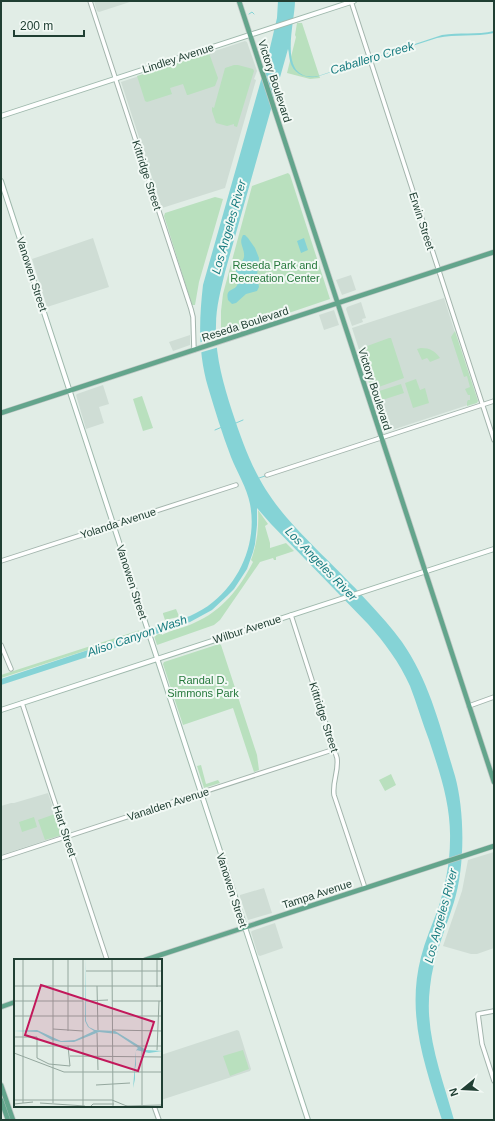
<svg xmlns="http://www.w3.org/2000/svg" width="495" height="1121" viewBox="0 0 495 1121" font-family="Arial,sans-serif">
  <rect width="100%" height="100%" fill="#e1ede6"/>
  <path fill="#cfddd5" d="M94 1H133L99 12 97 11Z
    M245 41 247 42 257 71 254 79 256 80 225 188 162 208 121 82Z
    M93 238 109 287 47 307 32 259Z
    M351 275 356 290 342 295 336 280Z
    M444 298 477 402 386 432 352 328Z
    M361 302 366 318 362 319 363 322 352 326 346 309 347 307Z
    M334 310 339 325 324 330 319 315Z
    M190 335V345L173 351 169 342Z
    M103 385 109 404 99 407 104 423 86 429 76 395 77 394Z
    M48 793 62 835 1 855V806L11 803H14Z
    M494 852V948L477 954H471L443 946 462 891 468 860Z
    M264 888 272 913 248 920 240 897V895Z
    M275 923 283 948 260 956 258 955 251 932 252 931Z
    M237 1030 239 1031 251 1069 250 1071 161 1100V1055Z"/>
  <path fill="#b9e0be" d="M297 23H302L320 78 310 79 287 73 296 37 295 35Z
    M209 53 218 78 215 86 188 95H187L183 84 170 88 172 94 147 102 145 101 137 76Z
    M234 65H238L253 69 254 71 237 127 234 126V124L227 126 216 123 212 111V107L214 108 225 68Z
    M288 173 290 175 330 299 221 336V311L223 294 252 186Z
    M215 197 223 199 199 282 195 305H192L164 216 165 213Z
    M455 331 478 401 477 403 467 406V402L468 400H470V395H468L465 389 470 387 467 376 464 377 451 337Z
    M389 338H391L404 378 373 389H371L359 349Z
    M421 348C430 348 435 351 440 358L430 362 428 359 427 358 422 360 417 349Z
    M416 379 420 390 425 388 429 403 413 408 405 383Z
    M401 384 404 393 376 402 373 393Z
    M142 396 153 428 143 431 133 399Z
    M258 510 268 524 265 526 270 543V548L286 543 294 551 276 557V560H274L273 558 260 562 220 620 214 625 157 645 154 636 161 633 162 635C171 630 184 628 194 623 222 611 240 588 253 562L251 560C257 544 259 528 258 510Z
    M176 609 179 616 178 617 165 620 163 614V613Z
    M140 630H142L143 632 1 678V675Z
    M219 644 221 645 257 755 259 770 254 772 233 708 183 725 163 664 164 662Z
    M201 765 206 784 218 780 220 783 204 788 197 766Z
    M391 774 396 785 385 791 379 780Z
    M55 814 62 835 45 840 38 820Z
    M34 817 37 827 22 832 19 822Z
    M243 1050 249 1069 230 1076 223 1056Z"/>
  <path fill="#85d3d6" d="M278 1H295C295 23 276 83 318 76L442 35C459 32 477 35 494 31V33C475 37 456 34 437 38L316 77C305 78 293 74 290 61 289 57 289 52 288 49L225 272C221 289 216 307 216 325 215 355 223 383 232 411 246 453 257 483 287 518 307 541 329 561 350 583 357 589 362 596 369 603 380 615 392 628 402 642 430 682 441 730 455 776 465 812 465 867 454 902 445 931 433 957 430 987 424 1033 442 1076 454 1120H442C425 1066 406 1015 421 957 425 941 432 925 438 909 445 887 450 863 450 840 451 805 440 773 429 740 422 722 417 704 410 686 399 662 385 643 368 624L271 524 257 508V525L255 544 253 552 247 569 234 589 227 596 212 610 190 622 145 638 1 685V679L190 616C198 612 206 608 213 602 242 579 257 540 250 504 247 488 237 472 231 457 222 434 215 410 208 387 198 353 199 320 203 285L269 52 277 18Z
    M243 235H245L248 238 255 248 259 258 257 276 259 287 257 291 246 294 236 303 232 304 228 300C225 287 236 292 238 283 240 279 236 275 236 271 236 265 243 263 244 257 245 248 238 244 243 235Z
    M304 238 308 250 301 253 297 241Z"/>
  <path fill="#e1ede6" d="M218 337 219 347 199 353 198 343Z"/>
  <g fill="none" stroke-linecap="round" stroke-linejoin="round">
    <path stroke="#85d3d6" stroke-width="1" d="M249 14 252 12 254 14
      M236 423 243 420
      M215 430 222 427
      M259 478 265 476"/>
    <g stroke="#a3b5ad" stroke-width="5.5">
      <path id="tertiary" d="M90 1 191 309 193 317 194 350
        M351 1 494 440
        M267 475 494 401
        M1 561 236 485
        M291 615 337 758C339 771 332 782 334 795L365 888
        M1 645 11 669
        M22 703 107 960
        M469 706 494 697
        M1 858 335 749
        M494 1011 478 1014 482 1044 494 1081
        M154 1106 159 1120"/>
    </g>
    <g stroke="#9fb9ad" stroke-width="6">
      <path id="secondary" d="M1 116 354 1
        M1 181 308 1120
        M1 710 494 549"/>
    </g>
    <g stroke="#c1c9c6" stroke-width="6">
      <path id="primary" d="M239 1 494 782
        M1 413 494 252
        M145 960 494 846
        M1 1007 15 1002
        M1 1085 13 1120
        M1 1100 8 1120"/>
    </g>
    <use href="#tertiary" stroke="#fff" stroke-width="3.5"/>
    <use href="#secondary" stroke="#fff" stroke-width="4"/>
    <use href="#primary" stroke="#63a58c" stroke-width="4.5"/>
  </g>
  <g text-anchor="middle" stroke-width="4" stroke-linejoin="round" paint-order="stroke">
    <g font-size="11" fill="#203f33" stroke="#f2f9f5">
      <text transform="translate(178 58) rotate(-18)" y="4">Lindley Avenue</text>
      <text transform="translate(275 81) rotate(72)" y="4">Victory Boulevard</text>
      <text transform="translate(147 175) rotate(72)" y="4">Kittridge Street</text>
      <text transform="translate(422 221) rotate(72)" y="4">Erwin Street</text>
      <text transform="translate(32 274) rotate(72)" y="4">Vanowen Street</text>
      <text transform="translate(245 324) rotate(-18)" y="4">Reseda Boulevard</text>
      <text transform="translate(375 389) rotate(72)" y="4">Victory Boulevard</text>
      <text transform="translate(118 523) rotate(-18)" y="4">Yolanda Avenue</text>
      <text transform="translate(132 582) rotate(72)" y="4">Vanowen Street</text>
      <text transform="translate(247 629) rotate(-18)" y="4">Wilbur Avenue</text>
      <text transform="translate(324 717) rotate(72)" y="4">Kittridge Street</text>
      <text transform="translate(168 804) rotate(-18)" y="4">Vanalden Avenue</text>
      <text transform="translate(65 831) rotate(72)" y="4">Hart Street</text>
      <text transform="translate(232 890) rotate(72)" y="4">Vanowen Street</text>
      <text transform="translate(317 894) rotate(-18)" y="4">Tampa Avenue</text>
    </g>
    <g font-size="11" fill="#27793d" stroke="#f2f9f5">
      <text x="275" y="269">Reseda Park and<tspan x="275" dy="13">Recreation Center</tspan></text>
      <text x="203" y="684">Randal D.<tspan x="203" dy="13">Simmons Park</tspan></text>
    </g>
    <g font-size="12" font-style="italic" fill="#167b7f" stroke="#f2f9f5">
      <text transform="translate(372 58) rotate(-17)" y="4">Caballero Creek</text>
      <text transform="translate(229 227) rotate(-74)" y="4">Los Angeles River</text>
      <text transform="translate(321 564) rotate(46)" y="4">Los Angeles River</text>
      <text transform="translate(137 636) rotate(-19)" y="4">Aliso Canyon Wash</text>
      <text transform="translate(441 916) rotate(-75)" y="4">Los Angeles River</text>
    </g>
  </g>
  <g transform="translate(14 959)">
    <rect width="148" height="148" fill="#e1ede6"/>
    <path d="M72 0V62L75 68 81 71 101 72 132 91 148 92 135 94 122 91V106L121 110V120L119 129 122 92 123 90 124 89 103 75 85 73 60 83H47L38 81 24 73 0 72 23 71 47 82 61 81 80 72 74 68 71 62Z" fill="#85d3d6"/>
    <path fill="none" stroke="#94a79e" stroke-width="1" d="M9 0V144M39 0V144M54 0V72M69 0V148M98 0 99 148M128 0V148M143 0V28M72 12H148M0 27H148M83 27 84 71M0 42H69M72 42 94 41M98 42H148M0 57H148M39 70 69 72M98 71 148 72M83 74 84 111M0 78H23V99L35 105 56 107 54 87M0 87H148M143 91 145 42M0 94 50 113H148M56 97 148 98M82 126 116 124M0 141H98L115 148M26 144 71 147M0 145 19 143M111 147 148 146M76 148 79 145H100"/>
    <path fill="#c2185b" fill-opacity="0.15" stroke="#c2185b" stroke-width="2" d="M27 26 140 63 124 112 11 76Z"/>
    <rect width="148" height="148" fill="none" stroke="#203f33" stroke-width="2"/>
  </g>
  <rect width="495" height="1121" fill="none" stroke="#203f33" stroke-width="4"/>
  <g transform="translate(463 1089) rotate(252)" stroke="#f2f9f5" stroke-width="3" paint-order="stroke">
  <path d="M0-3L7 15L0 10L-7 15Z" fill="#203f33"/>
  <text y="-6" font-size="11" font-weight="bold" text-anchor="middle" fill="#203f33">N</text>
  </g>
  <path d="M14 30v6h70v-6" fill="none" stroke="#203f33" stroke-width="2"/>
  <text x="20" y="30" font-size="12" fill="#203f33" stroke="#f2f9f5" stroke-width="3" paint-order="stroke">200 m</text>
</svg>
